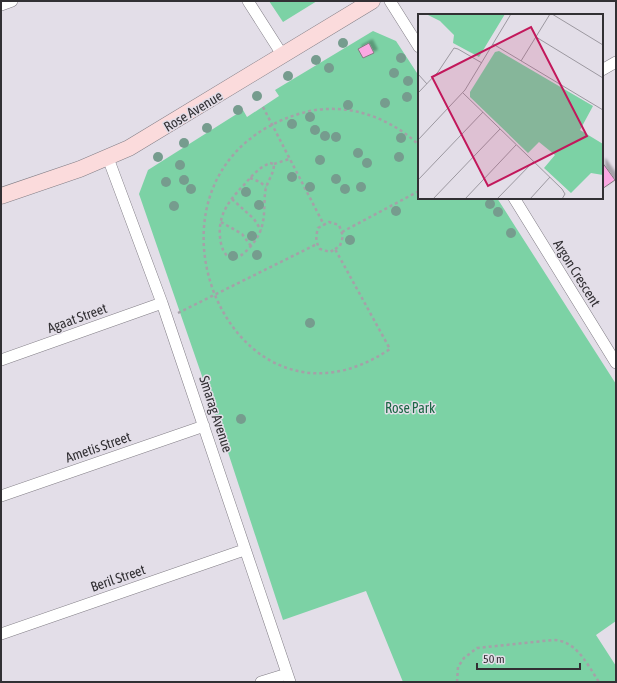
<svg xmlns="http://www.w3.org/2000/svg" width="617" height="683" viewBox="0 0 617 683" font-family="'Asap Condensed',sans-serif">
  <defs>
    <filter id="shadow"><feDropShadow dx="3.5" dy="-3.5" stdDeviation="1" flood-color="#0004"/></filter>
  </defs>
  <rect width="100%" height="100%" fill="#e3dee8"/>
  <path fill="#7cd2a5" d="M269 1H317L283 22Z
    M373 31 396 41 419 76V198H497L616 384V621L596 635 616 666V682H403L366 591 283 620 221 431 139 194 148 170 243 110 247 117 279 96 275 90Z"/>
  <path fill="#fba8e2" stroke="#847a80" filter="url(#shadow)" d="M369 43 374 53 363 58 358 49Z
    M602 162 615 180 602 189Z"/>
  <g fill="none" stroke-linecap="round" stroke-linejoin="round">
    <g stroke="#827e86" stroke-width="12">
      <path id="street" d="M248 1 283 56
        M390 1 419 47
        M1 5 12 1
        M602 70 616 62
        M108 158 162 303 290 682
        M514 198 616 363
        M1 360 162 303
        M1 496 204 426
        M1 634 244 550
        M261 682 287 674"/>
    </g>
    <g stroke="#827e86" stroke-width="17">
      <path id="secondary" d="M1 196 80 169 129 148 372 1"/>
    </g>
    <path stroke="#a5a1a8" stroke-width="2.5" stroke-dasharray="3 3" stroke-linecap="butt" d="M263 107 324 225
      M270 163 274 164C274 175 266 182 265 193 264 203 265 216 262 226 260 234 256 240 250 247 224 278 214 236 223 214 227 204 235 194 243 186 251 177 258 168 270 163Z
      M274 164 289 159
      M250 178 260 182 266 187
      M232 199 254 219 261 230
      M221 222 242 234 251 246
      M342 232 419 191
      M335 249 340 246 343 236 339 225 329 222 318 228C316 236 315 241 320 249L330 252 335 249 390 349C228 458 112 168 302 113 344 101 388 116 419 145
      M178 313 317 244
      M457 682 458 667 464 658 477 648 553 640C576 640 587 664 599 682"/>
    <use href="#street" stroke="#fff" stroke-width="11"/>
    <use href="#secondary" stroke="#fbdbdc" stroke-width="16"/>
  </g>
  <g fill="#769c8e">
    <circle cx="343" cy="43" r="5"/>
    <circle cx="401" cy="58" r="5"/>
    <circle cx="316" cy="60" r="5"/>
    <circle cx="329" cy="68" r="5"/>
    <circle cx="394" cy="73" r="5"/>
    <circle cx="288" cy="76" r="5"/>
    <circle cx="408" cy="81" r="5"/>
    <circle cx="257" cy="96" r="5"/>
    <circle cx="407" cy="97" r="5"/>
    <circle cx="385" cy="103" r="5"/>
    <circle cx="348" cy="105" r="5"/>
    <circle cx="238" cy="110" r="5"/>
    <circle cx="310" cy="117" r="5"/>
    <circle cx="292" cy="124" r="5"/>
    <circle cx="207" cy="128" r="5"/>
    <circle cx="315" cy="130" r="5"/>
    <circle cx="325" cy="136" r="5"/>
    <circle cx="336" cy="137" r="5"/>
    <circle cx="401" cy="138" r="5"/>
    <circle cx="184" cy="143" r="5"/>
    <circle cx="358" cy="153" r="5"/>
    <circle cx="158" cy="157" r="5"/>
    <circle cx="399" cy="157" r="5"/>
    <circle cx="320" cy="160" r="5"/>
    <circle cx="367" cy="163" r="5"/>
    <circle cx="180" cy="165" r="5"/>
    <circle cx="292" cy="177" r="5"/>
    <circle cx="336" cy="179" r="5"/>
    <circle cx="184" cy="180" r="5"/>
    <circle cx="166" cy="182" r="5"/>
    <circle cx="310" cy="187" r="5"/>
    <circle cx="361" cy="187" r="5"/>
    <circle cx="191" cy="189" r="5"/>
    <circle cx="345" cy="189" r="5"/>
    <circle cx="246" cy="192" r="5"/>
    <circle cx="490" cy="204" r="5"/>
    <circle cx="259" cy="205" r="5"/>
    <circle cx="174" cy="206" r="5"/>
    <circle cx="396" cy="211" r="5"/>
    <circle cx="498" cy="212" r="5"/>
    <circle cx="511" cy="233" r="5"/>
    <circle cx="252" cy="236" r="5"/>
    <circle cx="350" cy="240" r="5"/>
    <circle cx="257" cy="255" r="5"/>
    <circle cx="233" cy="256" r="5"/>
    <circle cx="310" cy="323" r="5"/>
    <circle cx="241" cy="419" r="5"/>
  </g>
  <g text-anchor="middle" stroke-width="3" stroke-linejoin="round" paint-order="stroke">
    <g font-size="14" fill="#323034" stroke="#e3dee8">
      <text transform="translate(193 111) rotate(-31)" y="5">Rose Avenue</text>
      <text transform="translate(577 273) rotate(58)" y="5">Argon Crescent</text>
      <text transform="translate(77 318) rotate(-20)" y="5">Agaat Street</text>
      <text transform="translate(216 414) rotate(72)" y="5">Smarag Avenue</text>
      <text transform="translate(98 447) rotate(-19)" y="5">Ametis Street</text>
      <text transform="translate(118 578) rotate(-19)" y="5">Beril Street</text>
    </g>
    <g font-size="14" fill="#1c6645" stroke="#e3dee8">
      <text x="410" y="413">Rose Park</text>
    </g>
  </g>
  <g transform="translate(418 14)">
    <rect width="185" height="185" fill="#e3dee8"/>
    <path d="M8 0H87L61 43 35 29 36 21 22 7ZM81 37 175 92 162 116 185 130V161L173 159 153 179 126 154 137 141 121 128 110 139 52 83V78L77 38Z" fill="#7cd2a5"/>
    <path fill="none" stroke="#9c98a0" stroke-width="1" d="M134 0 185 31M118 23 185 64M75 30 185 96M103 47 132 0M0 60 9 70M0 79 20 58 36 34 40 35 64 49M45 79 144 175 147 180 144 185M0 126 47 76 93 0M0 166 65 98M15 185 82 115M47 185 98 131M79 185 115 148M112 185 132 163"/>
    <path fill="#c2185b" fill-opacity="0.15" stroke="#c2185b" stroke-width="2" d="M113 13 169 122 70 172 14 63Z"/>
    <rect width="185" height="185" fill="none" stroke="#323034" stroke-width="2"/>
  </g>
  <rect width="617" height="683" fill="none" stroke="#323034" stroke-width="4"/>
  <path d="M477 663v6h103v-6" fill="none" stroke="#323034" stroke-width="2"/>
  <text x="483" y="663" font-size="12" fill="#323034" stroke="#e3dee8" stroke-width="3" paint-order="stroke">50 m</text>
</svg>
